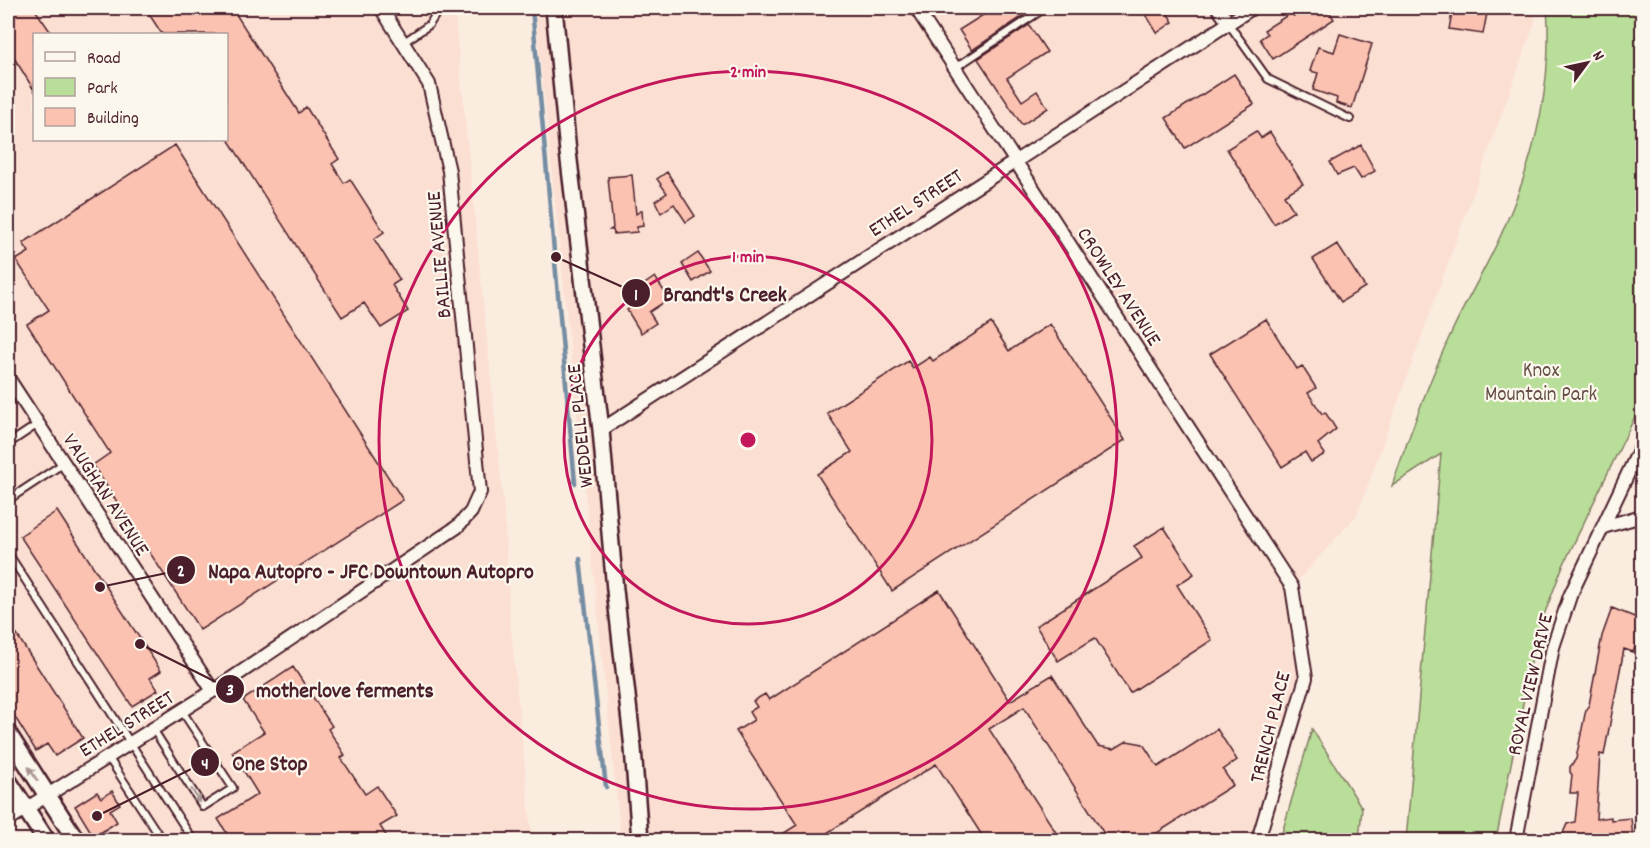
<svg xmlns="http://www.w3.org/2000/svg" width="1650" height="848" viewBox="0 0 1650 848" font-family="Dekko,sans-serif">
  <rect width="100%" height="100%" fill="#fbece0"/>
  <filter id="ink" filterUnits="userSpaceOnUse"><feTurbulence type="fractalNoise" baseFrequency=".0167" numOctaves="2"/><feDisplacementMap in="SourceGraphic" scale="12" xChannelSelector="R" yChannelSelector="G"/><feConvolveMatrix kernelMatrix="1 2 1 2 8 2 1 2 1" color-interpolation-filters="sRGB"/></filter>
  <g filter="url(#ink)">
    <path fill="#fbdfd2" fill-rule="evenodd" d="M8 8H454L504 510 510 619 532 840H57L8 764ZM34 34H226V140H34Z
      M535 8H1044L1048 14 1058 8H1534L1535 22 1357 515 1292 587 1306 678 1264 840H621Z"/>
    <path fill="#b9de99" stroke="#827e62" stroke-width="1.5" d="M1547 8H1642V402L1562 568 1541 623 1532 658 1496 840H1406L1441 454 1392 486C1410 433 1429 380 1453 329 1469 295 1489 263 1504 228 1535 158 1553 84 1547 8Z
      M1312 729 1362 808 1359 840H1280Z"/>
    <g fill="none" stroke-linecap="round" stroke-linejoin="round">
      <path stroke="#758da3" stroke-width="4.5" d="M532 8 575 483
        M580 559 606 787"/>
    </g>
    <path fill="#fbc2b1" stroke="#4a1f2b" stroke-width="1.5" d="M12 8H34L52 34H34V90L8 48V11Z
      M145 8H232L299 113 306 107 339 159 332 164 344 183 350 179 384 232 374 239 400 280 392 285 408 311 381 328 364 303 342 317 226 136V34H162Z
      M994 8H1018L1023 16 972 50 959 30Z
      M1153 8H1164L1173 22 1157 33 1145 13Z
      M1308 8H1327L1334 19 1273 59 1260 39 1267 34 1264 30 1291 13 1294 16Z
      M1453 8H1488L1483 34 1449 29Z
      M1029 25 1047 52 1007 78 1022 101 1037 91 1048 108 1022 125 978 59Z
      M1340 34 1372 44 1352 108 1336 103 1337 98 1313 90 1318 73 1310 71 1318 47 1334 52Z
      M1234 74 1254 104 1185 148 1166 118Z
      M1256 131 1261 138 1270 132 1303 184 1284 195 1294 211 1274 224 1227 149Z
      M175 145 403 500 200 630 93 465 110 453 27 324 49 310 16 260 29 252 23 243Z
      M1361 145 1375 171 1361 179 1354 168 1337 175 1330 162Z
      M667 172 695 216 686 222 674 204 661 213 655 201 667 193 657 179Z
      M632 175 636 214 642 210 643 226 637 227V232L614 234 613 230H610L613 228 608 177Z
      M1337 244 1365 287 1341 302 1313 259Z
      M698 253 710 271 693 282 682 264Z
      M655 277 669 299 649 312 656 323 641 333 627 310 633 306 627 296Z
      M1266 319 1297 369 1302 366 1316 388 1308 393 1322 414 1325 412 1336 429 1318 444 1325 454 1311 462 1305 452 1282 467 1210 354Z
      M991 323 1009 351 1050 324 1125 440 892 591 817 474 852 452 827 413 908 361 913 368 930 357 933 361Z
      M57 511 161 671 150 678 158 690 132 706 20 536Z
      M1164 527 1194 574 1177 585 1212 640 1130 693 1095 638 1058 661 1036 626 1142 558 1134 546Z
      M939 590 1010 701 1052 675 1098 746 1114 749 1127 741 1143 744 1158 767 1217 729 1237 760 1223 770 1233 785 1146 840H1129L1124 833 1113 840H1108L1024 707 989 729 1061 840H985L936 764 816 840H773L797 825 736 731 754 720 749 712 757 707 753 701 765 694 769 700Z
      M1612 608 1642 620V645L1637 643 1633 652 1624 649 1604 755 1600 754 1596 819 1611 817V820L1631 818 1633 838 1613 840H1560L1567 824 1575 822 1578 793H1570L1572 775 1570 772V767L1576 759 1586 709 1589 705 1602 636Z
      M8 621 83 738 55 756 47 744 36 751 8 706Z
      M293 667 332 726 328 729 345 755 341 758 365 794 377 786 397 816 380 826 389 840H231L218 819 258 794 232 752 264 732 243 700Z
      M112 791 120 804 110 810 117 822 94 837 75 806 97 792 101 798Z"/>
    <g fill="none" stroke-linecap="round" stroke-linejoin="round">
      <g stroke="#4a1f2b" stroke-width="10">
        <path id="service" d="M1228 23 1268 79 1350 119
          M404 42 429 25 440 8
          M955 68 1045 8
          M8 444 38 424
          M8 500 64 463
          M8 553 193 840
          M153 729 203 807 233 788 182 711
          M108 757 162 840"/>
      </g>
      <g stroke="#4a1f2b" stroke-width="16">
        <path id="minor" d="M916 8 1292 587 1306 678 1258 840
          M1218 8 1228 22
          M8 378 213 691
          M601 430 1252 8
          M1603 527 1642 516
          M8 820 213 691 457 527 471 512 480 492 449 171 429 84 381 8
          M1516 840 1553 647 1570 596 1642 444"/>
      </g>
      <g stroke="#4a1f2b" stroke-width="20">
        <path id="tertiary" d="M554 8 568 152 601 430 615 590 633 748 640 840"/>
      </g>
      <g stroke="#4a1f2b" stroke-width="21">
        <path id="secondary" d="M8 734 76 840
          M8 781 46 840"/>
      </g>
      <use href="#service" stroke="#fbf7ec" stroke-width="6"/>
      <use href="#minor" stroke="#fbf7ec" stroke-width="12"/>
      <use href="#tertiary" stroke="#fbf7ec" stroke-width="15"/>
      <use href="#secondary" stroke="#fbf7ec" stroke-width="16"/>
    </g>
    <defs><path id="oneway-solid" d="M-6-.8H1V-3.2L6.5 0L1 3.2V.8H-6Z" transform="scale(1.5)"/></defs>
    <g fill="#ab9695">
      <use href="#oneway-solid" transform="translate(33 774) rotate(-123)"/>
      <use href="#oneway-solid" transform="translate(196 796) rotate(57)"/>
    </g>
  </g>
  <g fill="none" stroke="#c2185b" stroke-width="3">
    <circle cx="748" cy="440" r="184"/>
    <circle cx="748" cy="440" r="369"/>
  </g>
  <g text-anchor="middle" stroke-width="4.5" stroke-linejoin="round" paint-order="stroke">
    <g font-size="21" fill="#4a1f2b" stroke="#fbf7ec">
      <text transform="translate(915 202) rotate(-33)" y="7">ETHEL STREET</text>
      <text transform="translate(438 255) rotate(-95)" y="7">BAILLIE AVENUE</text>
      <text transform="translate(1120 286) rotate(57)" y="7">CROWLEY AVENUE</text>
      <text transform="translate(579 426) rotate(-96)" y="7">WEDDELL PLACE</text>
      <text transform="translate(107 494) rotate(57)" y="7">VAUGHAN AVENUE</text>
      <text transform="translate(1529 684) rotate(-77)" y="7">ROYAL VIEW DRIVE</text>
      <text transform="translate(126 723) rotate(-32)" y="7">ETHEL STREET</text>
      <text transform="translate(1269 727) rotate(-76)" y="7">TRENCH PLACE</text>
    </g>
    <g font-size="21" fill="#664f46" stroke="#fbf7ec">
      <text x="1541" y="376">Knox<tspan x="1541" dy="24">Mountain Park</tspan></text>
    </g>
  </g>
  <circle cx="748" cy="440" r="9" fill="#c2185b" stroke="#fbf7ec" stroke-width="3"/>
  <g font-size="18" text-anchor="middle" font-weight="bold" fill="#c2185b" stroke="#fbf7ec" stroke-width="4.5" stroke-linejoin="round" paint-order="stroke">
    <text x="748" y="77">2 min</text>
    <text x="748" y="262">1 min</text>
  </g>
  <path fill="none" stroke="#4a1f2b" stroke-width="2" d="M556 257L636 293M100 587L181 570M140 644L230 689M97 816L205 762"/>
  <g fill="#4a1f2b" stroke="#fbf7ec" stroke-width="2">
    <circle cx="556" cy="257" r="6"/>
    <circle cx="100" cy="587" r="6"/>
    <circle cx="140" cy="644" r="6"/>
    <circle cx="97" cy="816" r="6"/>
    <circle cx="636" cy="293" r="15"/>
    <circle cx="181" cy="570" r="15"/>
    <circle cx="230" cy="689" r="15"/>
    <circle cx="205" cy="762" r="15"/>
  </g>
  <g font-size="18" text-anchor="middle" font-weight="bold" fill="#fff">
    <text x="636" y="300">1</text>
    <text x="181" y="576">2</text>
    <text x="230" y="695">3</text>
    <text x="205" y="769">4</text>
  </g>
  <g font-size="22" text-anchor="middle" font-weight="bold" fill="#4a1f2b" stroke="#fbf7ec" stroke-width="4.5" stroke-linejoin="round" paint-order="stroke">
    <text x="725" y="301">Brandt's Creek</text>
    <text x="371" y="578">Napa Autopro - JFC Downtown Autopro</text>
    <text x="345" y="697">motherlove ferments</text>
    <text x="270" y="770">One Stop</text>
  </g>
  <rect width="1650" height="848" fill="none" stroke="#fbf7ec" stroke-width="30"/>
  <rect x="15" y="15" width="1620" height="818" fill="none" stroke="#4a1f2b" stroke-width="2" filter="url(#ink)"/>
  <rect x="33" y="33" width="195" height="108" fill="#fbf7ec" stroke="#b4a19f" stroke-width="1.5"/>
  <rect x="45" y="52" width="30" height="9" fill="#fbf7ec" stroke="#b4a19f" stroke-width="1.5"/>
  <text x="87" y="63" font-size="18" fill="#4a1f2b">Road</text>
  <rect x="45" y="78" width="30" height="18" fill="#b9de99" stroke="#b4a19f" stroke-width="1.5"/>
  <text x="87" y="93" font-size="18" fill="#4a1f2b">Park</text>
  <rect x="45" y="108" width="30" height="18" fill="#fbc2b1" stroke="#b4a19f" stroke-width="1.5"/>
  <text x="87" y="123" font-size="18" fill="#4a1f2b">Building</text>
  <g transform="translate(1587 63) rotate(57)" stroke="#fbf7ec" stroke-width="4.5" paint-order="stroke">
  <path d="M0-4.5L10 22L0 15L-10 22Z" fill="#4a1f2b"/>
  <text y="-9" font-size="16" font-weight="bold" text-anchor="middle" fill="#4a1f2b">N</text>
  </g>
</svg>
